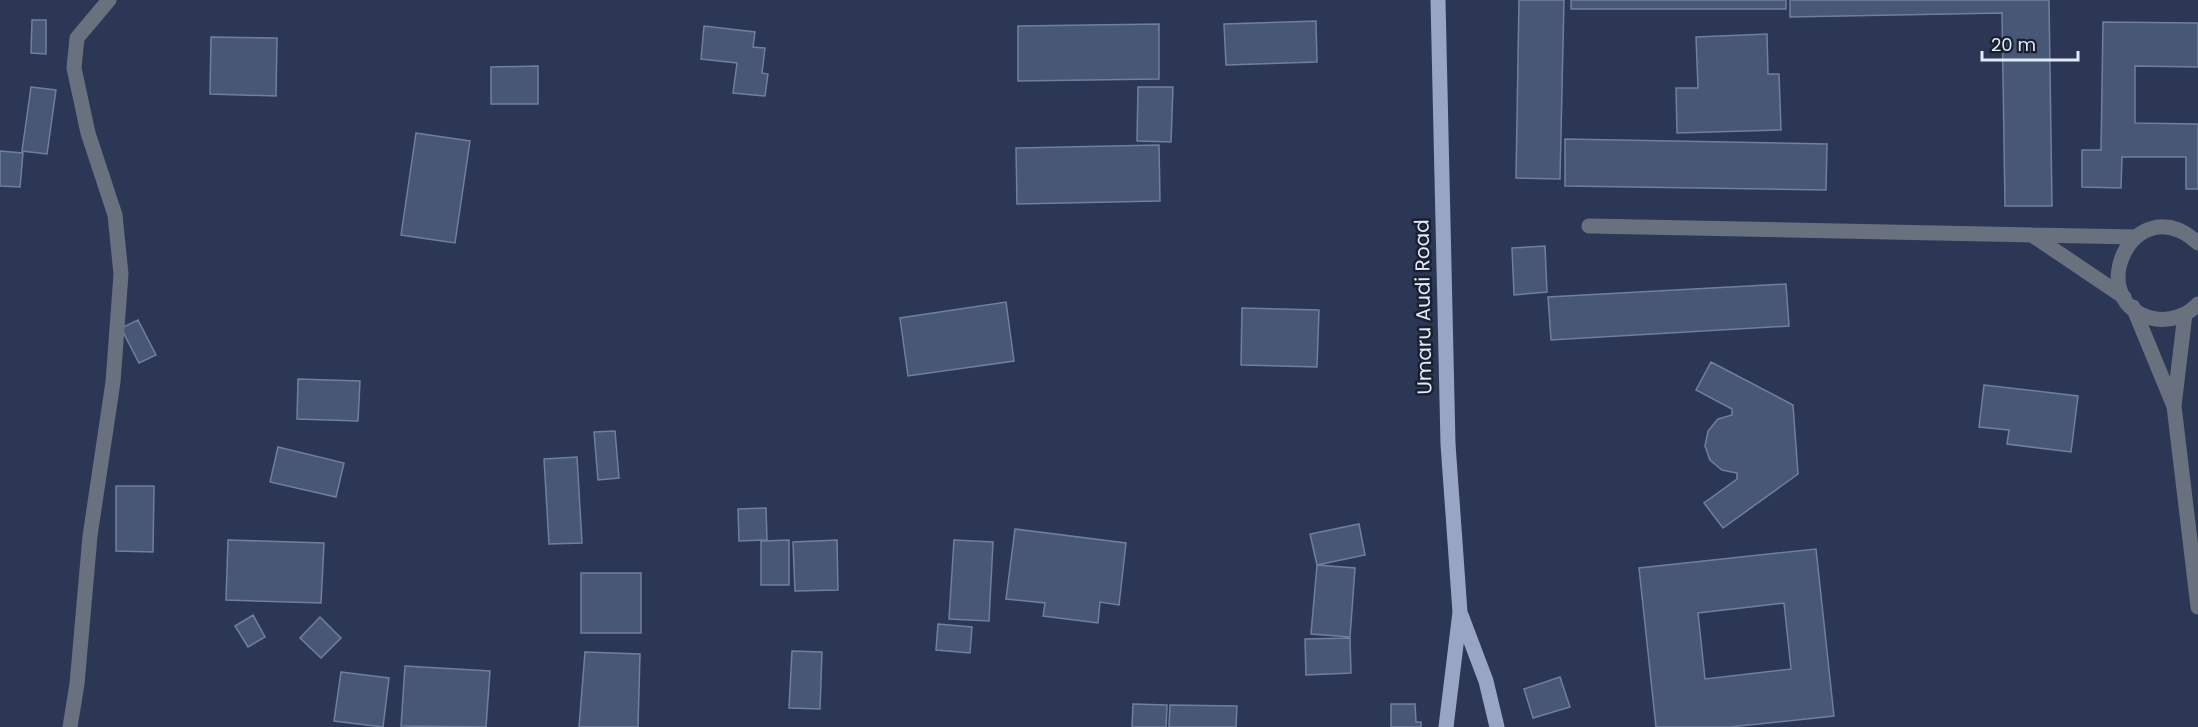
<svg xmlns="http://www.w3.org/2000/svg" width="2198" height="727" viewBox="0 0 2198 727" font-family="Poppins,sans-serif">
  <rect width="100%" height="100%" fill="#2b3755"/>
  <path fill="#495776" stroke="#707fa0" stroke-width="1.5" fill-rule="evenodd" d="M1519 0H1564L1560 179 1516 178Z
    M1571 0H1786V9H1571Z
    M1790 0H2049L2052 206H2005L2002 13 1790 17Z
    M32 20H46V54L31 53Z
    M1316 21 1317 62 1226 65 1224 24Z
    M2103 22 2198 23V67L2135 66V123L2198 124V189H2186V157H2122L2121 188 2082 187V150H2101Z
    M1159 24V79L1018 81V26Z
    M704 26 755 32 753 47 765 48 762 73 768 74 765 96 733 93 737 63 701 59Z
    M1767 34 1768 74H1779L1781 130 1677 133 1676 88H1698L1696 37Z
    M211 37 277 38 276 96 210 94Z
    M538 66V104H491V67Z
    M31 87 56 90 47 154 22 151Z
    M1138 87H1173L1171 142 1137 141Z
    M416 133 470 141 455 243 401 235Z
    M1565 139 1827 144 1826 190 1565 186Z
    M1159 145 1160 201 1017 204 1016 148Z
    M0 151 23 153 20 187 0 186Z
    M1545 246 1547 292 1514 295 1512 248Z
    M1786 284 1789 326 1551 340 1548 297Z
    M1006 302 1014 361 908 376 900 318Z
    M1242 308 1319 310 1317 367 1241 365Z
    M138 320 156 355 139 363 121 328Z
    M1711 362 1793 405 1798 474 1723 528 1704 503 1737 479V473L1722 470 1710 460 1705 446 1708 431 1718 419 1732 415V409L1696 390Z
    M298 379 360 381 358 421 297 419Z
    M1984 385 2078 396 2071 452 2007 444 2009 430 1979 427Z
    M615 431 619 478 598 480 594 432Z
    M278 447 344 463 336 497 270 482Z
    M577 457 582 543 549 544 544 459Z
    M116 486H154L153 552 116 551Z
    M766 508 767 540 739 541 738 509Z
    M1359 524 1365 555 1317 565 1310 534Z
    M1015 529 1126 543 1119 605 1100 602 1098 623 1043 616 1045 603 1006 599Z
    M228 540 324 543 321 603 226 600Z
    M789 540V585H761V541Z
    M837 540 838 590 795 591 793 542Z
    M954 540 993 542 989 621 949 619Z
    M1816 549 1834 716 1730 727H1656L1639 568ZM1784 603 1791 669 1705 679 1698 613Z
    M1317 565 1355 568 1350 637 1311 634Z
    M581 573H641V633H581Z
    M253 615 265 637 248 647 235 626Z
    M320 617 341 638 321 658 300 638Z
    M938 624 972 627 970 653 936 650Z
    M1350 638 1351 673 1306 675 1305 639Z
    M792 651 822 652 820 709 789 708Z
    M585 652 640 654 638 727H579Z
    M405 666 490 671 486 727 401 726Z
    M341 672 389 678 383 727 334 721Z
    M1560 677 1570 707 1533 718 1524 689Z
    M1133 704 1167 705 1166 727H1132Z
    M1391 704H1415L1416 722H1421V727H1391Z
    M1170 705 1237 706 1236 727H1169Z"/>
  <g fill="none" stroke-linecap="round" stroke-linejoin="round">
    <path stroke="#69707e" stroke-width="15" d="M1589 226 2136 237
      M2032 235 2124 297
      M2198 243C2133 184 2079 305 2156 319 2172 321 2188 315 2198 304
      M2133 307 2173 404
      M2185 314 2174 406 2198 607
      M70 727 77 684 90 536 113 382 121 274 115 215 88 133 74 68 77 38 109 0"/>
    <path stroke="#98a5c4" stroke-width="15" d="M1438 0 1448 444 1460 612 1446 727
      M1461 615 1486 681 1497 727"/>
  </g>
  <g text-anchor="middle" stroke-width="5" stroke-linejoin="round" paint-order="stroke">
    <g font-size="20" fill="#e1e9fc" stroke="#191f2d">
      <text transform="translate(1423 307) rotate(-91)" y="7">Umaru Audi Road</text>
    </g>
  </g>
  <path d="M1982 51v9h96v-9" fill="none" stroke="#e1e9fc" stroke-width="3"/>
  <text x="1991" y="51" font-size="18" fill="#e1e9fc" stroke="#191f2d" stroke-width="4.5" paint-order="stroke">20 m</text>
</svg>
